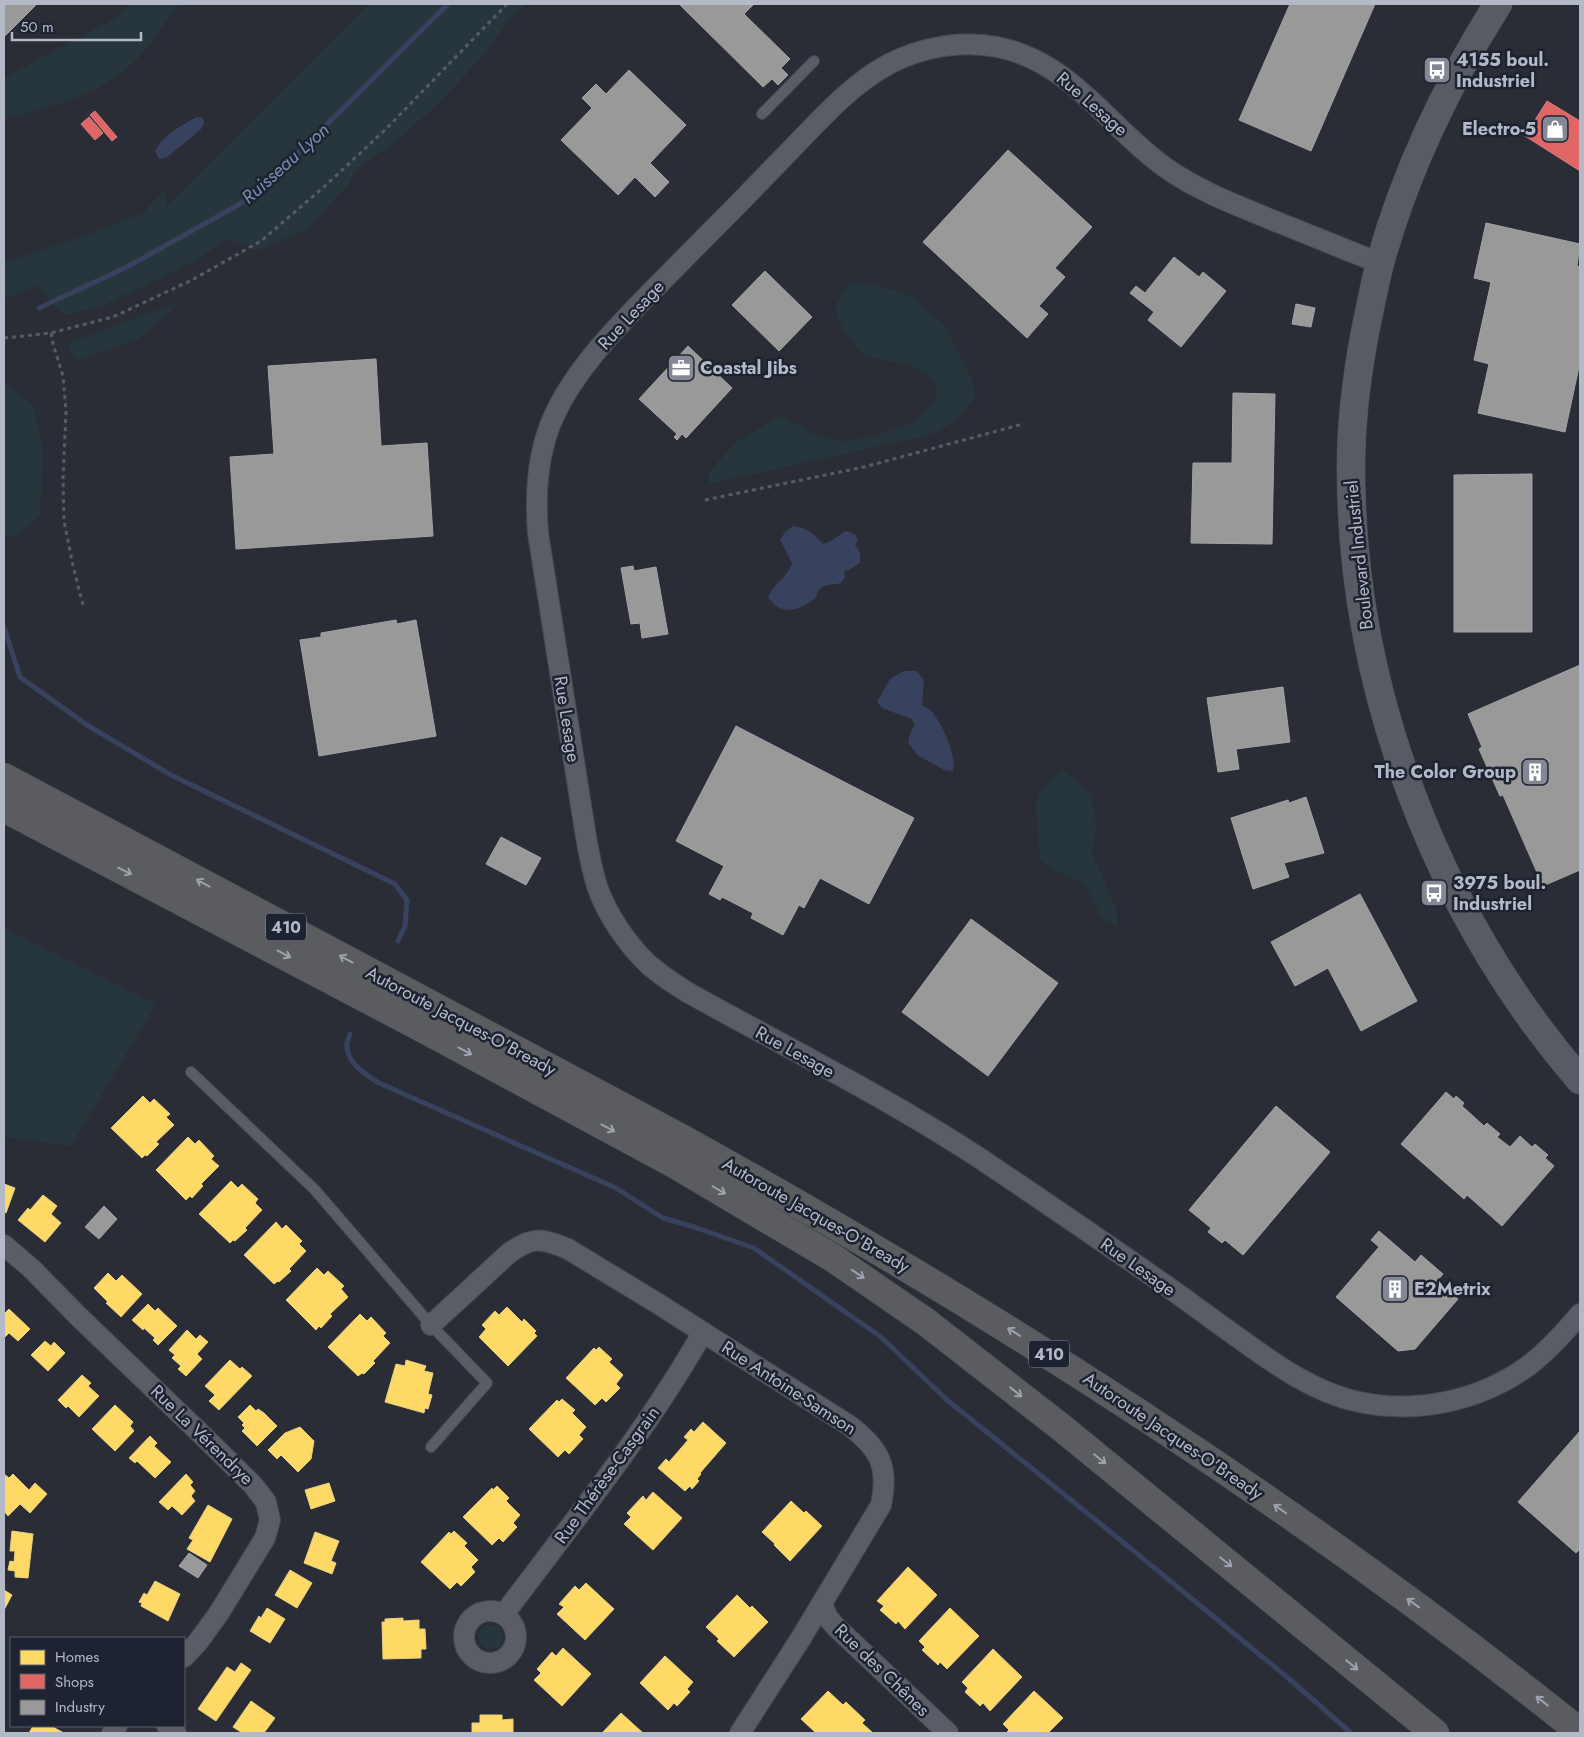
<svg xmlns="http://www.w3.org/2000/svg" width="1584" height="1737" viewBox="0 0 1584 1737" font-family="Jost,sans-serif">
  <rect width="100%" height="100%" fill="#2a2d36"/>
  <path fill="#27363c" d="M129 4H179C166 21 154 40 140 56 104 95 53 106 4 119V78L119 16Z
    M369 4H526L511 18 482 57 438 104 393 144 357 168 348 185 308 228 258 251 228 239 196 260 100 307 65 315 55 307 39 286 4 299V262L89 234 143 213 165 189 167 206Z
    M848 283H870L911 296 945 326 972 380 975 398 956 420 933 434 710 484 708 473 737 441 780 416C796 424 814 436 832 440 852 445 907 428 923 414 929 409 933 399 938 392L927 373 908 365 864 356 845 333 834 309Z
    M182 301 140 338 76 361 68 348 73 341Z
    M4 382 34 407 43 449 40 515 14 538 4 534Z
    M1063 770 1091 794 1096 824 1092 853 1117 910V925L1102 919 1085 884 1056 871 1040 859 1036 806 1041 789Z
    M4 928 156 1004 71 1146 4 1137Z
    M479 1637a12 12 0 1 1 24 0a12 12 0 1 1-24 0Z"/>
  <path fill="#38425f" d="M197 117 203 118 204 124 201 129 166 158 159 159 155 151C164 135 181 125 197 117Z
    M793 526C806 527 814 534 823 544 831 543 839 534 846 531L855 534 858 540 855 545 860 552V563L849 570 844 571 845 578 841 583C828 586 819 583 816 598 798 611 782 617 768 597 775 582 788 577 792 563L780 540 785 532Z
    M904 671H917L924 680 922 705C925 707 930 709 932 712 942 724 957 755 953 771L944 770 917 755 908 742 911 731 915 725 912 719 882 708 877 702 890 679Z"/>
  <path fill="#ffd966" stroke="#e8cf83" d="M143 1096 150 1103 154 1099 170 1114 166 1117 174 1125 156 1142 159 1144 147 1156 145 1155 142 1158 111 1128Z
    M188 1137 195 1144 199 1140 214 1156 211 1159 219 1166 201 1184 203 1186 192 1198 190 1196 186 1200 156 1170Z
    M231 1181 238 1188 242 1184 258 1199 255 1203 262 1210 245 1228 247 1230 235 1241 233 1240 230 1243 199 1214Z
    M4 1184 15 1188 6 1213 4 1212Z
    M43 1195 57 1206 51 1214 61 1223 45 1242 18 1220 28 1208 30 1210Z
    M276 1222 282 1229 286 1225 302 1241 299 1244 306 1251 289 1269 291 1271 279 1282 278 1281 274 1284 244 1255Z
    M317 1268 324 1275 328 1271 344 1286 341 1289 348 1297 330 1314 332 1316 321 1328 319 1326 316 1330 286 1300Z
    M108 1273 116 1281 122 1275 142 1294 121 1317 106 1303 108 1302 94 1288Z
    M148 1304 155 1311 158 1308 177 1326 158 1345 153 1340 155 1338 144 1328 143 1330 132 1320Z
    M507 1307 522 1322 524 1319 536 1331 534 1333 537 1336 508 1366 479 1337 486 1329 482 1325 495 1311 499 1315Z
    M9 1309 30 1329 18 1341 9 1333 4 1338V1314Z
    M360 1314 367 1321 371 1317 386 1333 383 1336 390 1343 373 1361 375 1363 364 1374 362 1373 358 1376 328 1347Z
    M187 1330 196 1339 200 1335 208 1342 197 1354 202 1359 186 1376 178 1369 181 1366 172 1358 175 1355 169 1350Z
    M45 1341 51 1346 54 1342 65 1353 48 1371 31 1355Z
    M599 1347 612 1359 609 1362 623 1375 616 1384 620 1388 606 1402 602 1398 595 1405 566 1378 594 1348 596 1350Z
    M230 1360 240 1369 242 1367 252 1376 219 1410 209 1401 215 1395 205 1386Z
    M406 1360 426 1366 424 1371 433 1373 428 1394 432 1395 428 1409 425 1408 424 1413 385 1402 396 1364 405 1366Z
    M82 1375 91 1383 88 1386 99 1396 79 1417 68 1406 66 1408 58 1400Z
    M562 1399 575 1410 572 1413 586 1427 579 1435 583 1439 569 1454 565 1450 558 1457 529 1429 557 1400 559 1402Z
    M115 1405 133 1422 130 1426 134 1431 115 1451 92 1429Z
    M250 1405 256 1411 258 1409 264 1413 277 1426 257 1446 242 1431 245 1428 242 1425 244 1423 238 1417Z
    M703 1422 726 1443 700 1473 701 1474 697 1479 699 1481 692 1489 690 1486 685 1491 658 1468 666 1459 669 1462 688 1440 684 1437 691 1429 694 1432Z
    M300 1427 314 1441 311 1459 298 1472 281 1455 277 1459 268 1450 285 1433Z
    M150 1436 157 1443 154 1446 171 1462 155 1478 137 1461 135 1463 129 1458Z
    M4 1474 9 1478 13 1474 29 1490 35 1483 47 1494 30 1513 20 1504 8 1516 4 1511Z
    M186 1474 193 1482 190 1485 195 1491 191 1496 195 1501 182 1515 172 1506 168 1510 159 1502Z
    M329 1483 335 1501 311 1509 305 1490Z
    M497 1486 509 1498 506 1501 520 1515 513 1523 517 1527 503 1542 499 1538 492 1545 463 1517 492 1488 493 1490Z
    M653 1492 682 1518 653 1550 624 1524 631 1517 627 1513 643 1496 646 1500Z
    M791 1501 804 1513 806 1511 822 1526 790 1561 774 1545 775 1544 762 1532Z
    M208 1505 232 1519 210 1562 187 1549 193 1540 189 1538Z
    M12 1531 33 1534 28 1578 15 1577V1571L8 1570 10 1561 14 1562 15 1551H10Z
    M454 1531 467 1543 464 1546 478 1560 471 1567 475 1572 461 1586 457 1582 450 1589 421 1562 449 1532 451 1534Z
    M315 1532 339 1541 331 1561 336 1563 332 1574 304 1563Z
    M908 1567 937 1595 905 1629 898 1621 896 1624 880 1610 884 1606 877 1601Z
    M290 1570 312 1583 297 1608 275 1595Z
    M155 1581 180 1594 168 1621 141 1606 142 1603 139 1602 144 1593 147 1595Z
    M586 1583 614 1609 585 1640 557 1614 564 1607 559 1604 575 1586 579 1590Z
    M4 1590 12 1595 4 1610Z
    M737 1595 750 1608 752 1606 768 1622 734 1657 717 1641 719 1639 706 1627Z
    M267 1608 285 1619 270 1643 250 1631 259 1616 261 1618Z
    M950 1608 979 1636 947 1669 940 1662 938 1665 922 1650 925 1647 919 1641Z
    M403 1618V1621L419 1620V1629H425L426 1649H421V1658L383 1659 382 1622H385V1619Z
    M563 1648 591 1674 562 1706 534 1680 541 1673 537 1669 552 1652 556 1656Z
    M993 1649 1022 1677 990 1711 983 1703 980 1706 965 1692 968 1688 962 1682Z
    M665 1656 693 1682 687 1689 690 1692 677 1706 674 1703 668 1710 640 1683Z
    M241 1663 251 1670 216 1721 198 1709 227 1667 235 1672Z
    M828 1691 843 1705 846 1702 865 1720 862 1723 873 1733H816L801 1719Z
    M1034 1691 1063 1718 1048 1733H1006L1009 1730 1003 1724Z
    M251 1701 275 1718 264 1733H240L241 1732 233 1727Z
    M621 1713 643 1733H602Z
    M480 1715H502V1720L513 1719V1733H472V1723H480Z
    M33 1726H51L62 1732 29 1733Z"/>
  <path fill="#e06666" stroke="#d37f83" d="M1547 101 1580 121V171L1525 136Z
    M95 111 117 137 112 141 90 115Z
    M89 117 103 133 95 140 81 124Z"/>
  <path fill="#999" stroke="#a1a3a7" d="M4 4H37L4 37Z
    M679 4H754L744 14 790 59 781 68 788 75 778 85 772 79 763 87Z
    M1290 4H1375L1311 151 1239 120Z
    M629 70 686 125 650 163 669 182 655 197 635 177 618 195 561 140 592 108 582 98 596 84 606 94Z
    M1008 150 1092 227 1055 268 1065 277 1039 306 1048 314 1027 338 923 242Z
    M1486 223 1580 244 1577 266 1580 267V362L1565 432 1478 413 1489 364 1474 360 1491 282 1474 278Z
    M1174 257 1199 277 1203 272 1226 291 1181 347 1148 320 1154 312 1130 293 1136 286 1145 293Z
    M765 271 812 317 779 351 732 305Z
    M1296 304 1315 308 1311 327 1292 324Z
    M688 346 732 388 686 438 682 434 677 440 674 437 677 434 639 399Z
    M376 359 381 446 427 443 433 536 236 549 230 457 274 454 268 366Z
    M1233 393 1275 394 1272 544 1191 543 1193 463H1232Z
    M1532 474V632H1454V475Z
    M633 566 634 571 656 567 668 634 642 638 640 623 631 624 621 568Z
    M396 620 397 624 416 620 436 736 319 756 300 640 321 637V633Z
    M1580 665V870L1543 886 1503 795 1500 796 1479 749 1482 747 1468 714Z
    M1283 687 1290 742 1236 749 1239 769 1218 772 1207 698Z
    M736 726 914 818 869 904 820 878 804 908 799 905 783 935 751 918 753 913 722 897 720 900 709 894 724 866 676 841Z
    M1306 797 1324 853 1284 863 1289 877 1253 889 1231 818 1288 800 1289 803Z
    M501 837 541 858 526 885 486 864Z
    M1360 894 1417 1001 1361 1031 1328 968 1295 986 1271 942Z
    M971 919 1058 983 988 1076 902 1012Z
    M1446 1092 1454 1099 1456 1096 1464 1103 1462 1106 1484 1126 1487 1123 1500 1134 1497 1137 1510 1147 1520 1136 1532 1147 1535 1144 1548 1155 1545 1158 1554 1166 1502 1226 1467 1195 1464 1199 1401 1144Z
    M1276 1106 1330 1152 1243 1255 1225 1240 1222 1243 1208 1232 1211 1228 1189 1210Z
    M104 1206 117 1219 99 1239 85 1227Z
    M1379 1231 1415 1262 1421 1255 1443 1274 1437 1281 1458 1299 1415 1349 1398 1351 1336 1297 1379 1247 1371 1240Z
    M1580 1431V1549L1576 1553 1518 1502Z
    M189 1553 207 1565 198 1578 179 1566Z"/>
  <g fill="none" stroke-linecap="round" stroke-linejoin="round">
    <path stroke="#38425f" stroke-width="5" d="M39 308 127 267 240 204 279 172 448 4
      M4 627 20 677 87 725 171 775 395 884 407 900 405 926 398 941
      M350 1034C349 1038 346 1042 347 1046 347 1063 366 1075 379 1083L616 1188 663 1218 697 1228 754 1248 881 1337 946 1399 1118 1538 1287 1677 1351 1733"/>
    <g stroke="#464950" stroke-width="12">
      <path id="service" d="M762 114 814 61
        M191 1072 315 1190 431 1325 487 1383 431 1447"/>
    </g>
    <g stroke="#464950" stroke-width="22">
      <path id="minor" d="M1380 263C1345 250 1311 235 1277 222 1239 206 1200 192 1166 168 1109 128 1071 61 997 47 961 40 922 47 889 64 857 81 830 109 805 135 786 155 767 174 748 194 716 226 685 258 653 290 616 328 575 369 553 418 537 454 535 495 538 533L586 837C589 854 592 870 597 886 607 915 627 944 649 965 661 975 674 984 687 992 784 1046 884 1096 978 1157 1042 1200 1105 1243 1168 1287 1192 1304 1216 1322 1240 1339 1276 1365 1315 1393 1359 1402 1418 1414 1480 1401 1528 1366 1548 1351 1564 1333 1580 1314
        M4 1245 32 1269 78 1316 198 1431 253 1485 266 1502 270 1520 265 1538 219 1613 198 1642 184 1657
        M431 1325 508 1254C532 1236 541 1238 568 1249L657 1303 850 1426C880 1449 889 1467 881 1505L801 1638 740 1733
        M822 1604 828 1618 836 1627 948 1733
        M464 1637a26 26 0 1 1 52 0a26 26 0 1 1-52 0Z
        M504 1614C573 1522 646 1432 703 1332
        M167 1726 176 1733
        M112 1733 117 1726"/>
    </g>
    <g stroke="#464950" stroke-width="29">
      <path id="secondary" d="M1498 4C1448 83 1405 173 1380 263 1374 286 1370 309 1365 332 1357 375 1351 421 1351 465 1350 686 1436 913 1580 1080"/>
    </g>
    <g stroke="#474952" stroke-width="29">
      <path id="motorway" d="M4 777 683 1139C997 1313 1300 1507 1580 1732
        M4 808 422 1028 676 1165 833 1258 926 1322 1062 1428 1435 1733"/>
    </g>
    <path stroke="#575b62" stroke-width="3" stroke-dasharray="4 4" stroke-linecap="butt" d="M51 333 53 344 63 376 66 412 63 479 64 521 73 566 83 605
      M4 338 51 333 113 317 192 280 261 241 325 186 386 129 507 4
      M705 500 864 467 1023 424"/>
    <use href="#service" stroke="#5a5d65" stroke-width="10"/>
    <use href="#minor" stroke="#5a5d65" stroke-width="20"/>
    <use href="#secondary" stroke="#585b63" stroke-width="28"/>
    <use href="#motorway" stroke="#5a5c5f" stroke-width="28"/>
  </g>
  <defs><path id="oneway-shaft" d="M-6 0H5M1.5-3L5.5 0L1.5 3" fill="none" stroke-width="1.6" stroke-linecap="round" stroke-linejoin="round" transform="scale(1.25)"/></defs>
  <g stroke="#9ea2ae">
    <use href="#oneway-shaft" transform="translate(125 871) rotate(27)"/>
    <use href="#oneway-shaft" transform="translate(203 883) rotate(-152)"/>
    <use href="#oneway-shaft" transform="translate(284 954) rotate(28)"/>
    <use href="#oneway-shaft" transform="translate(346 959) rotate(-152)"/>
    <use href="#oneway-shaft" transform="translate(465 1051) rotate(28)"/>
    <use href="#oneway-shaft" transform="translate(608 1128) rotate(28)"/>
    <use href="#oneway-shaft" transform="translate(719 1190) rotate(30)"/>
    <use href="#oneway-shaft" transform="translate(858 1274) rotate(34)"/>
    <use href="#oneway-shaft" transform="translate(1014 1332) rotate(-148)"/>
    <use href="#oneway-shaft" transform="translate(1016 1392) rotate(38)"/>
    <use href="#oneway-shaft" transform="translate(1100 1459) rotate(39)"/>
    <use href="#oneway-shaft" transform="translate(1280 1509) rotate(-145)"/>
    <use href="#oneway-shaft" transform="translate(1226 1562) rotate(39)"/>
    <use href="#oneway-shaft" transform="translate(1413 1603) rotate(-144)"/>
    <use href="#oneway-shaft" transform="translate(1352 1665) rotate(40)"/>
    <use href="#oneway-shaft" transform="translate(1542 1701) rotate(-142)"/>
  </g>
  <defs>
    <g id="bus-square" transform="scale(1.4375)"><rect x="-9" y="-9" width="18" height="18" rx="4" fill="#848895" stroke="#1d2331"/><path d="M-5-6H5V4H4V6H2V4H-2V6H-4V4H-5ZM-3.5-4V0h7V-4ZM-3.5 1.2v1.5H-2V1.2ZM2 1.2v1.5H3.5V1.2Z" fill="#fff"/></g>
    <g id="shop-square" transform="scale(1.4375)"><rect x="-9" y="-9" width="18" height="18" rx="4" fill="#848895" stroke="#1d2331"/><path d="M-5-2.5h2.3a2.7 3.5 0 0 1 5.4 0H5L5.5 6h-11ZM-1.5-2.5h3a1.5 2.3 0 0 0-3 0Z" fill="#fff"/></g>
    <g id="office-square" transform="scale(1.4375)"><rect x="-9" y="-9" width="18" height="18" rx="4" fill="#848895" stroke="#1d2331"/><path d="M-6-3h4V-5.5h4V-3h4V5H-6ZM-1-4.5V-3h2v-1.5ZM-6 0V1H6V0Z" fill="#fff"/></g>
    <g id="building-square" transform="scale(1.4375)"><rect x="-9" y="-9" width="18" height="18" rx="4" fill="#848895" stroke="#1d2331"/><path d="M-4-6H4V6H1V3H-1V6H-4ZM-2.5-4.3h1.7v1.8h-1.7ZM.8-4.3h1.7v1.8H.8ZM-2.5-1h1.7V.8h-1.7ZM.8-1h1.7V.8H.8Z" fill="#fff"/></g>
  </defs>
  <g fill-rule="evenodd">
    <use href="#bus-square" x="1437" y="70"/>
    <use href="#shop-square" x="1555" y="129"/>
    <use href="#office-square" x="681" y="368"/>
    <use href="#building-square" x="1535" y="772"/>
    <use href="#bus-square" x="1434" y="893"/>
    <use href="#building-square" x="1395" y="1289"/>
  </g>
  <g text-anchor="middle" stroke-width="5" stroke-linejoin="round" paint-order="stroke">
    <g fill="#1d2331" stroke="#878c9b" stroke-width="1">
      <rect x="266" y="913.5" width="40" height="27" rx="4"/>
      <rect x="1029" y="1340.5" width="40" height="27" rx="4"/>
    </g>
    <g font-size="16" font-weight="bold" fill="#b4b9c8">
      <text x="286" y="933">410</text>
      <text x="1049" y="1360">410</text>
    </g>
    <g font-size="18" font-weight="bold" fill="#b4b9c8" stroke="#1d2331" text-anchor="start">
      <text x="1456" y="66">4155 boul.<tspan x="1456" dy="21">Industriel</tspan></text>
      <text x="1536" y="135" text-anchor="end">Electro-5</text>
      <text x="700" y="374">Coastal Jibs</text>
      <text x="1516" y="778" text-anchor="end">The Color Group</text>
      <text x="1453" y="889">3975 boul.<tspan x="1453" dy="21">Industriel</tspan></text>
      <text x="1414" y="1295">E2Metrix</text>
    </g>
    <g font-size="18" fill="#b4b9c8" stroke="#1d2331">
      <text transform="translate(1092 104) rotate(41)" y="6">Rue Lesage</text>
      <text transform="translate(631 315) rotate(-47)" y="6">Rue Lesage</text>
      <text transform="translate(1359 555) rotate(-96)" y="6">Boulevard Industriel</text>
      <text transform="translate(567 719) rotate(81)" y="6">Rue Lesage</text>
      <text transform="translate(461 1021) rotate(28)" y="6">Autoroute Jacques-O'Bready</text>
      <text transform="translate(795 1052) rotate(29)" y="6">Rue Lesage</text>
      <text transform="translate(816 1215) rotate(30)" y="6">Autoroute Jacques-O'Bready</text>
      <text transform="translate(1138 1267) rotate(35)" y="6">Rue Lesage</text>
      <text transform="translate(789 1388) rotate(33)" y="6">Rue Antoine-Samson</text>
      <text transform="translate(202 1435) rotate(44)" y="6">Rue La Vérendrye</text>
      <text transform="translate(1173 1436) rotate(34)" y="6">Autoroute Jacques-O'Bready</text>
      <text transform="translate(607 1475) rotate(-54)" y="6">Rue Thérèse-Casgrain</text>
      <text transform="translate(882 1670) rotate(44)" y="6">Rue des Chênes</text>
    </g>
    <g font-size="19" font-style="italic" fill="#7c8baf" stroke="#1d2331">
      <text transform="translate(285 163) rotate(-42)" y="7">Ruisseau Lyon</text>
    </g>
  </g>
  <rect width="1584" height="1737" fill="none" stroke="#b4b9c8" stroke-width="10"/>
  <rect x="10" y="1637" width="175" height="90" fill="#1d2331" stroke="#595f6d"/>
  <rect x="20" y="1650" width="25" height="15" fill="#ffd966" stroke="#595f6d"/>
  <text x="55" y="1662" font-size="15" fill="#b4b9c8">Homes</text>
  <rect x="20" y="1674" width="25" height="15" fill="#e06666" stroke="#595f6d"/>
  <text x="55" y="1687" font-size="15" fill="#b4b9c8">Shops</text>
  <rect x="20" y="1700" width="25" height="15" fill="#999999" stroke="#595f6d"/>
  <text x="55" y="1712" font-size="15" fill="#b4b9c8">Industry</text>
  <path d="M12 32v8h129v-8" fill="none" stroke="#b4b9c8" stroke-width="2.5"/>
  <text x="20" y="32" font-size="15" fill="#b4b9c8" stroke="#1d2331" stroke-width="4" paint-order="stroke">50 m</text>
</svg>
